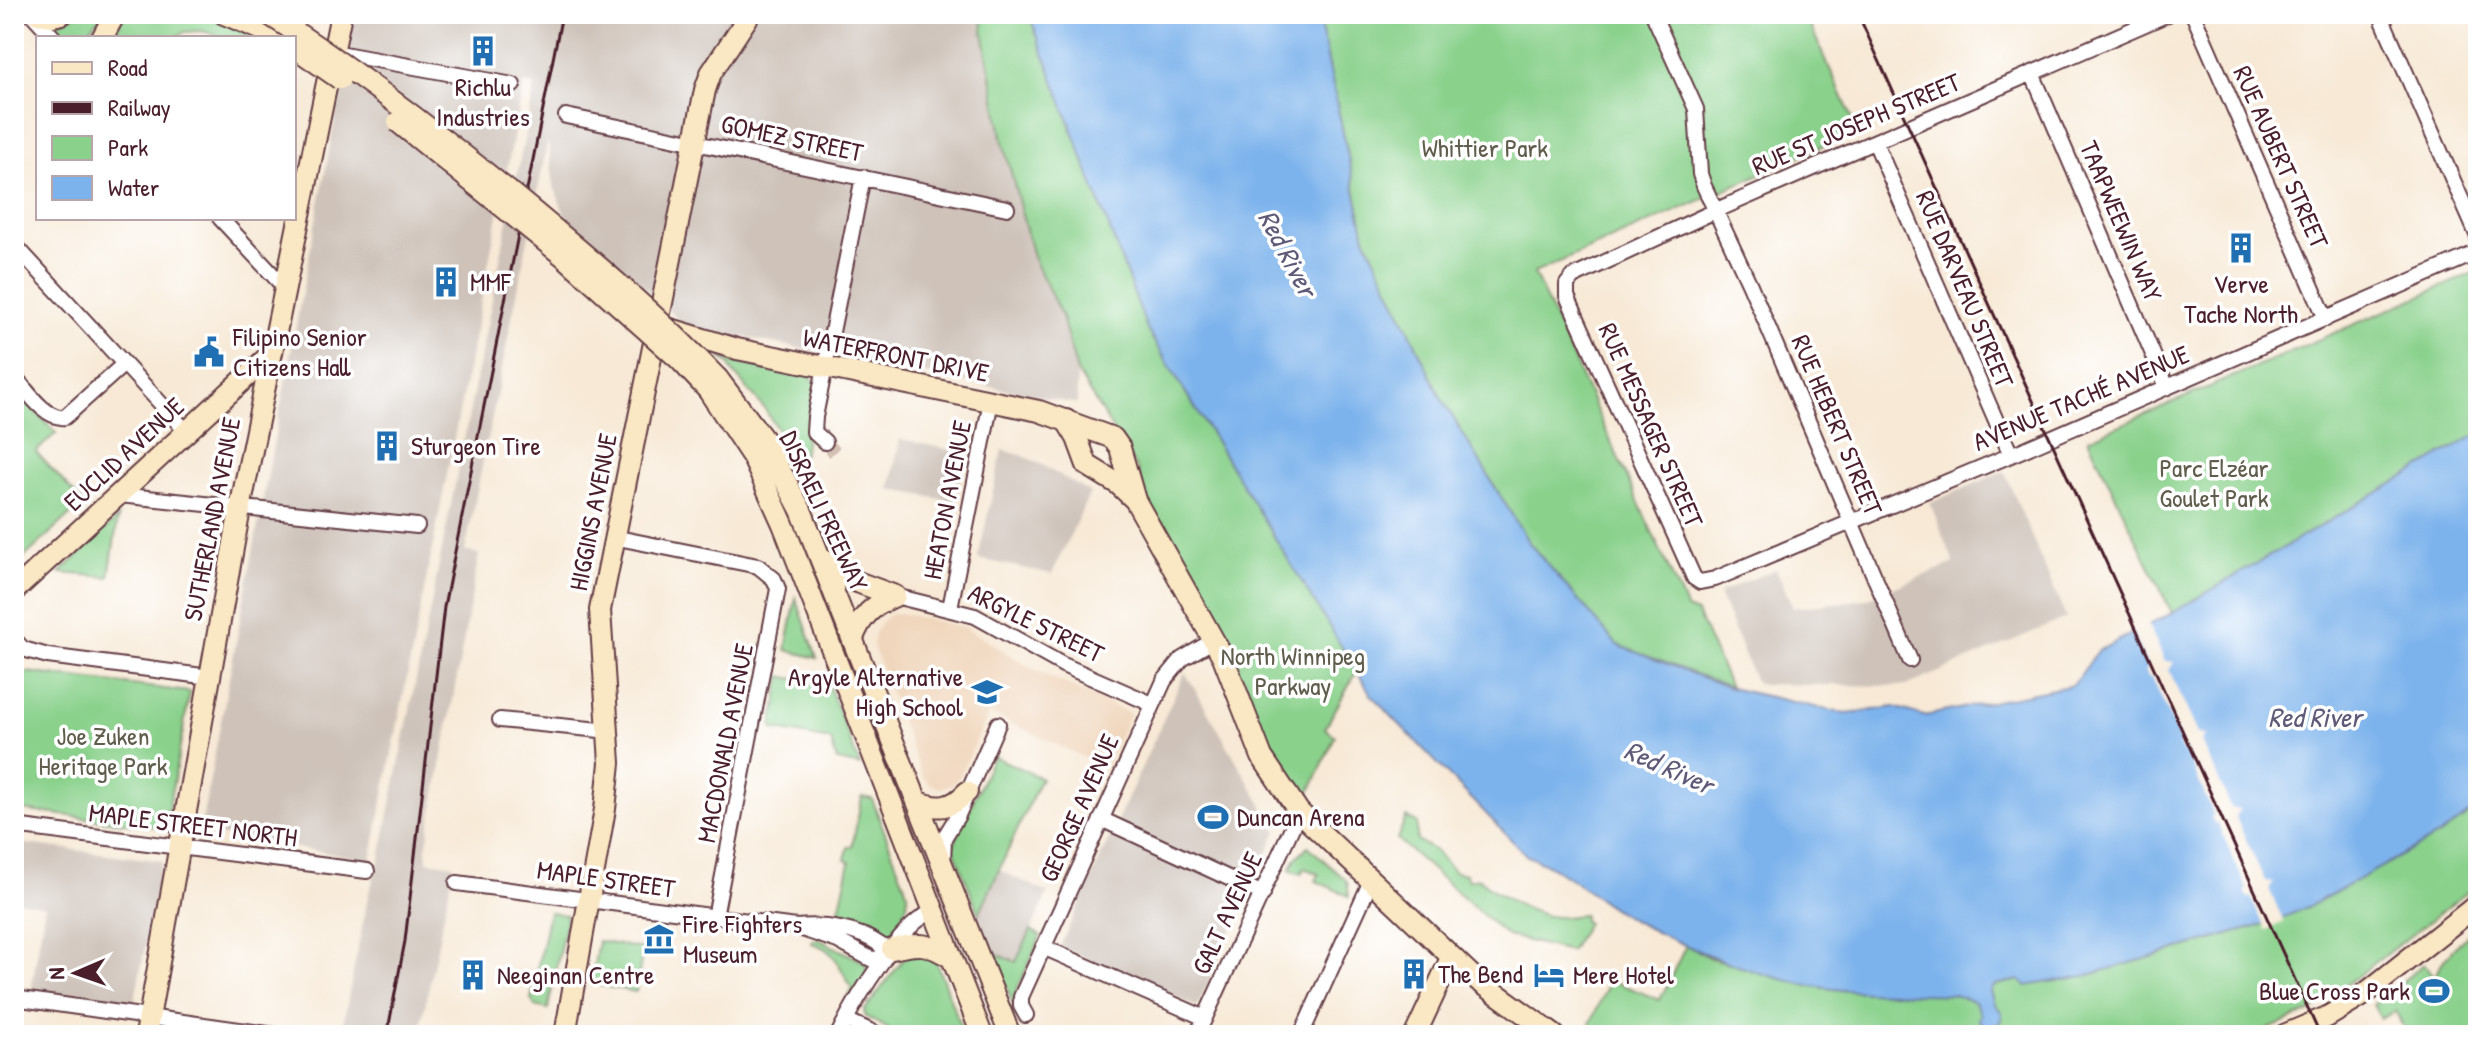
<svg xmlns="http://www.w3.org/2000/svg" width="2492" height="1049" viewBox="0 0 2492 1049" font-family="'Patrick Hand',sans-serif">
  <rect width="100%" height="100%" fill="#fff"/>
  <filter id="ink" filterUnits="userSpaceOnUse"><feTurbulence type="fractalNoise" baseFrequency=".0125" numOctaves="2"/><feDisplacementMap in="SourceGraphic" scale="16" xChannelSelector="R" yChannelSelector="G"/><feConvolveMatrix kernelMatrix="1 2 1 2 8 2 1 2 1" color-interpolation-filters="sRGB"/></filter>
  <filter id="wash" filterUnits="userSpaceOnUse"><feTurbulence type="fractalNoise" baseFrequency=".006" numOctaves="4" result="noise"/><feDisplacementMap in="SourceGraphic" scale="32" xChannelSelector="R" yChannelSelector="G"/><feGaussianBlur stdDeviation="1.8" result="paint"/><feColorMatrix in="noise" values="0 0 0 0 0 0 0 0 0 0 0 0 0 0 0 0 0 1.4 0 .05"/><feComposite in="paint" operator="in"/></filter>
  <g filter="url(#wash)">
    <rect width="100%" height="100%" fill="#f7e9d6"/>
    <path fill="#f0d6bc" d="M899 613 964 627 1037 671 1130 713 1105 767 989 713 960 776 952 785 941 788 930 784 922 776 873 646 875 632 882 621 889 615Z"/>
    <path fill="#cec2b9" d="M355 14H982L983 32 1003 142 1033 257 1062 317 1077 372V404L684 325 645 288 568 225 554 186 548 140 465 551 479 554 426 849 427 861 454 865 419 1035H341L369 892 380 859 535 85 524 83 371 860 200 832Z
      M900 439 965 453 956 502 890 489Z
      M1002 450 1022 455 1040 464 1090 493 1052 574 978 559Z
      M2004 471 2066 618 1906 686 1756 684 1719 593 1776 569 1793 608 1867 599 1954 563 1930 503Z
      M1185 672 1277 831 1197 1007 1060 947Z
      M19 843 162 861 133 1009 31 991 45 906 14 900V876Z
      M999 870 1048 893 1016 964 992 953 978 916Z"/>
    <path fill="#8ad18c" stroke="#6a785c" stroke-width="2" d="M78 14H103L82 38H68L60 29 58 22Z
      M125 14H215L251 33 246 38H228L202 31 185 32 174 38H111Z
      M982 14H1029L1148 331 1357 671 1325 728 1335 736 1305 803 1269 757 1235 667 1149 504 1137 469 1077 372 1062 317 1033 257 1003 142 983 32Z
      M1318 14H1805L1858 131 1534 273 1687 609 1697 613 1730 687 1617 645 1529 543 1440 396 1365 237Z
      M2478 271V434L2172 613 2088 439Z
      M719 356 737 363 788 372 797 369 809 372 816 384 801 467 764 408 732 371 729 364Z
      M14 388 56 433 36 452 83 503 18 563 14 558Z
      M118 517 109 577 60 573Z
      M796 598 817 658 786 650Z
      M18 671 190 692 165 828 14 809V692Z
      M781 676 829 686 860 766 837 761 831 740 772 729Z
      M993 756 1041 778 979 914 953 847Z
      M862 797 872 799 908 894 907 905 903 912 908 918C904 923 900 930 895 934 880 945 851 928 836 923L850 862 845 860 848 847H852Z
      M2478 807V884L2312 1011 2254 1035H1585L1610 980 1660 1000 1686 945 1711 958 1804 984 1877 991 1995 985 2019 980 2085 976 2273 922 2441 834Z
      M1406 817 1417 823V840L1434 850 1455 872 1466 874 1468 880 1478 878C1493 893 1537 917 1558 917 1567 918 1575 915 1584 915L1583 921 1587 923 1570 951 1507 936 1397 839Z
      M1308 846 1347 881 1349 896 1316 881 1319 874 1304 868 1301 874 1290 870 1295 859Z
      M549 912 567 915 548 1009 535 1006 531 999Z
      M2478 926V1035H2406L2396 1011 2381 1019 2373 1005 2424 964 2434 978C2443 956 2461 941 2478 926Z
      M1031 930 1041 936 1016 992 1027 1017 1022 1027 994 955 995 953 1016 962Z
      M818 939 866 963 867 972 849 1001 846 1000 852 988C839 968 837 950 812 943L813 940Z
      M598 941 643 949 636 992 591 984Z
      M918 950 935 959 964 1035H900L866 1017 864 1011 906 956Z"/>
    <path fill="#7db3ec" stroke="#64698c" stroke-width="2" d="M1029 14H1318L1365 237 1440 396 1529 543 1617 645 1730 688 1846 714 1894 707 1924 716 2073 685 2098 651 2172 613 2478 434V807L2441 834 2312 905 2273 922 2085 976 2026 986 2019 980 1995 985 1990 991 1994 1004 2002 1012C2002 1023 1997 1028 1986 1027L1978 1019 1981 1015 1975 1002 1954 995C1907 993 1846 994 1802 984 1743 971 1689 949 1636 922 1598 902 1567 870 1527 856L1372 696 1148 331Z"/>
    <path fill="#f7e9d6" d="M2147 622 2165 661 2174 662 2169 670 2198 734 2206 735 2202 742 2231 808 2240 809 2235 816 2265 881 2273 882 2269 889 2284 922 2266 930 2251 897 2248 898 2245 891 2247 889 2218 824H2215L2211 817 2214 815 2185 750 2182 751 2179 744 2181 742 2152 677 2149 678 2145 670 2148 668 2131 630Z"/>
  </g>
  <g filter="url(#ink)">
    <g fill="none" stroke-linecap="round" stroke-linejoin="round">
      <path stroke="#d4c1b4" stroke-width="14" stroke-dasharray="14 7" stroke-linecap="butt" d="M825 442 836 454"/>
      <g stroke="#643d45" stroke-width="18">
        <path id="street" d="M32 14 54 38
          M1653 14 1696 109 1700 174 1704 186 1750 285 1910 660
          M2168 14 1717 210 1573 277 1567 284V296L1694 578 1700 582 1715 579 2011 455 2478 252
          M2193 14 2326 319
          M2380 14 2478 237
          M333 52 513 85
          M2032 73 2167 387
          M566 116 1007 208
          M1875 142 2011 455
          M220 218 286 289
          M14 244 186 431
          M14 376C26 389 45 420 65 417L124 364
          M825 442 814 432 815 417 863 177
          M119 495 417 526
          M613 537 758 566 774 579 778 589 715 917
          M895 596 975 616 1063 665 1152 704
          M950 608 991 401
          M14 639 23 649 48 656 210 677
          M500 720 610 731
          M1101 819 1263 894
          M14 826 367 871
          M943 862 944 838 958 815 998 724
          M457 883 796 927 838 941 871 959 884 958 882 946C859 929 825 924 796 927
          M1043 947 1205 1018
          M14 998 275 1035
          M1026 1015 1021 1006V997L1164 681 1182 659 1214 640
          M846 1020 879 1035
          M838 1035C852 1006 903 918 934 912
          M1197 1035 1299 812
          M1301 1035 1371 881"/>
      </g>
      <g stroke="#643d45" stroke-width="24">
        <path id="secondary" d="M38 14 53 16 62 14
          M224 14 274 35
          M102 38 115 14
          M664 327 737 349 1039 411 1113 438 1120 448 1135 500 1223 657 1262 757 1299 812 1472 976 1554 1035
          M718 379 764 440 801 510 1010 1035
          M708 390 753 458 783 524 982 1035
          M1066 420 1077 438 1087 465 1118 484 1134 499
          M825 560 841 576 895 596
          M14 591 270 355
          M853 638C862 615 872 606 895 596
          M917 801C938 810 951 809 967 792
          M892 949C921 942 927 943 952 958
          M146 1035 240 509 341 14
          M565 1035 605 809 610 763 600 610 705 90 711 73 750 14
          M1415 1035 1451 958
          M2284 1035 2327 1017 2362 996 2478 904"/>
      </g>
      <use href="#street" stroke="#fff" stroke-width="14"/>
      <use href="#secondary" stroke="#fae7c3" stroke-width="20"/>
      <path stroke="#4a1f2b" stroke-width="3" d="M1858 14 2320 1035
        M387 1035 405 941 444 607 562 14"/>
      <g stroke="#643d45" stroke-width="24" stroke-linecap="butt">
        <path id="secondary-bridge" d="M268 14C359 72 444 138 528 207 593 261 659 317 718 379
          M294 47 340 79
          M398 122 567 259 679 359 708 390"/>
      </g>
      <use href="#secondary-bridge" stroke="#fae7c3" stroke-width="20"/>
    </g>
  </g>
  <defs>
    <g id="building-bare" transform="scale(2.4)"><path d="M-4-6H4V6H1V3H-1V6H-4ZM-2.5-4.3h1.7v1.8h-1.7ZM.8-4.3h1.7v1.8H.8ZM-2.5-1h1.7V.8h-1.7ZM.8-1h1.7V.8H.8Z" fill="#1f6fb2" stroke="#fff" stroke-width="2.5" paint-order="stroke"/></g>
    <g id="civic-bare" transform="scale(2.4)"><path d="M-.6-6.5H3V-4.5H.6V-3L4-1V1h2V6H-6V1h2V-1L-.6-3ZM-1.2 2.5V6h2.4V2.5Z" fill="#1f6fb2" stroke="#fff" stroke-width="2.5" paint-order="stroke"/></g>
    <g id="school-bare" transform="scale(2.4)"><path d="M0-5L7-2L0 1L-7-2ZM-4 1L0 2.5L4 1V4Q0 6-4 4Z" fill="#1f6fb2" stroke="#fff" stroke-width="2.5" paint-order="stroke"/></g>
    <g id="stadium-bare" transform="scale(2.4)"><path d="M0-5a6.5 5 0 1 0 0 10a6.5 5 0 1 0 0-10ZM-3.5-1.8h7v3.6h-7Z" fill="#1f6fb2" stroke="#fff" stroke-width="2.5" paint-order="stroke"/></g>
    <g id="museum-bare" transform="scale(2.4)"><path d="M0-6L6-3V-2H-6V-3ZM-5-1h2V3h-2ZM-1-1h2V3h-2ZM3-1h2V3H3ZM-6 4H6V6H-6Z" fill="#1f6fb2" stroke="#fff" stroke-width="2.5" paint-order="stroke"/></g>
    <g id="hotel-bare" transform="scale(2.4)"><path d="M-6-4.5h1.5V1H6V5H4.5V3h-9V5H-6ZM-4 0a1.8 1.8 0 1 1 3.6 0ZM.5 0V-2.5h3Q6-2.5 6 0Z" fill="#1f6fb2" stroke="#fff" stroke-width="2.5" paint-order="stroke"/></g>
  </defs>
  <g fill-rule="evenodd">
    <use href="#building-bare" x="483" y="51"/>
    <use href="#building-bare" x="2241" y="248"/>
    <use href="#building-bare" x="446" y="282"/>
    <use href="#civic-bare" x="209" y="352"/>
    <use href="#building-bare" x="387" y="446"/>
    <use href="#school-bare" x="987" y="692"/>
    <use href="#stadium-bare" x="1213" y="817"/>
    <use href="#museum-bare" x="659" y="939"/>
    <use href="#building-bare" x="1414" y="974"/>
    <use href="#building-bare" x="473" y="975"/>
    <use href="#hotel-bare" x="1549" y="975"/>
    <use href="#stadium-bare" x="2434" y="991"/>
  </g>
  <g text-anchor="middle" stroke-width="7" stroke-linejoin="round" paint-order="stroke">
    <g font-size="26" fill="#4a1f2b" stroke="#fff" text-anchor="start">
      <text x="483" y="96" text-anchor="middle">Richlu<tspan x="483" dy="30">Industries</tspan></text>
      <text x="470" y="291">MMF</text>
      <text x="2241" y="293" text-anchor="middle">Verve<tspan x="2241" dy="30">Tache North</tspan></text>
      <text x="233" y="346">Filipino Senior<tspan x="233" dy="30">Citizens Hall</tspan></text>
      <text x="411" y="455">Sturgeon Tire</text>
      <text x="963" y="686" text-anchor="end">Argyle Alternative<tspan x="963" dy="30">High School</tspan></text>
      <text x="1237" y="826">Duncan Arena</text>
      <text x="683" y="933">Fire Fighters<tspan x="683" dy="30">Museum</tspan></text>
      <text x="1438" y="983">The Bend</text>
      <text x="497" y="984">Neeginan Centre</text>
      <text x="1573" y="984">Mere Hotel</text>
      <text x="2410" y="1000" text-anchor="end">Blue Cross Park</text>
    </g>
    <g font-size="26" fill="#4a1f2b" stroke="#fff">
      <text transform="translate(1856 124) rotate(-23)" y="9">RUE ST JOSEPH STREET</text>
      <text transform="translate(792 138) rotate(12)" y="9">GOMEZ STREET</text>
      <text transform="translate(2281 157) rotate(66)" y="9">RUE AUBERT STREET</text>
      <text transform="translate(2121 221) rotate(67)" y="9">TAAPWEEWIN WAY</text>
      <text transform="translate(1965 289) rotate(67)" y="9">RUE DARVEAU STREET</text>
      <text transform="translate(896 355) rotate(11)" y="9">WATERFRONT DRIVE</text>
      <text transform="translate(2081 398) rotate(-23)" y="9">AVENUE TACHÉ AVENUE</text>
      <text transform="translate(1651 425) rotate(66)" y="9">RUE MESSAGER STREET</text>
      <text transform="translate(1837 425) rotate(67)" y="9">RUE HEBERT STREET</text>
      <text transform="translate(124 454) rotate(-43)" y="9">EUCLID AVENUE</text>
      <text transform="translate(947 500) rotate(-79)" y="9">HEATON AVENUE</text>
      <text transform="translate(824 511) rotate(65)" y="9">DISRAELI FREEWAY</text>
      <text transform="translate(593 512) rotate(-79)" y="9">HIGGINS AVENUE</text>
      <text transform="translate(212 519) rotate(-79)" y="9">SUTHERLAND AVENUE</text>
      <text transform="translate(1036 623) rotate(26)" y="9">ARGYLE STREET</text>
      <text transform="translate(725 743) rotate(-79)" y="9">MACDONALD AVENUE</text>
      <text transform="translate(1079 808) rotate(-66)" y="9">GEORGE AVENUE</text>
      <text transform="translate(193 825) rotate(7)" y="9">MAPLE STREET NORTH</text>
      <text transform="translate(606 879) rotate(8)" y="9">MAPLE STREET</text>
      <text transform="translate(1227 913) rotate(-65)" y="9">GALT AVENUE</text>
    </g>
    <g font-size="26" fill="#605d4d" stroke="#fff">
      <text x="1485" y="157">Whittier Park</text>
      <text x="2214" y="477">Parc Elzéar<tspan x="2214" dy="30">Goulet Park</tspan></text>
      <text x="1293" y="665">North Winnipeg<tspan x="1293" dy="30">Parkway</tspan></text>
      <text x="103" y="745">Joe Zuken<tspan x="103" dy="30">Heritage Park</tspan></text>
    </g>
    <g font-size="28" font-style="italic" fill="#5e5a78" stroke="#fff">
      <text transform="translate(1288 253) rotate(62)" y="10">Red River</text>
      <text x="2315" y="727">Red River</text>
      <text transform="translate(1669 767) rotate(24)" y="10">Red River</text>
    </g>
  </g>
  <rect width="2492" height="1049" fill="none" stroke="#fff" stroke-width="48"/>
  <rect x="36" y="36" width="260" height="184" fill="#ffffff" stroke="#b7a5aa" stroke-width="2"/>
  <rect x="52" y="62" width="40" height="12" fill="#fae7c3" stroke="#b7a5aa" stroke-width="2"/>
  <text x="108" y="76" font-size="24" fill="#4a1f2b">Road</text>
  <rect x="52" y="102" width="40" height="12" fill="#4a1f2b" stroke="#b7a5aa" stroke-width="2"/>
  <text x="108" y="116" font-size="24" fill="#4a1f2b">Railway</text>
  <rect x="52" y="136" width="40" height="24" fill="#8ad18c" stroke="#b7a5aa" stroke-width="2"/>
  <text x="108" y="156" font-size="24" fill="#4a1f2b">Park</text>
  <rect x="52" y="176" width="40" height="24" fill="#7db3ec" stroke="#b7a5aa" stroke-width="2"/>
  <text x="108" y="196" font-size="24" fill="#4a1f2b">Water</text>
  <g transform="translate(76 973) rotate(268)" stroke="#ffffff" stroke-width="6" paint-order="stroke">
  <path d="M0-6L14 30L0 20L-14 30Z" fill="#4a1f2b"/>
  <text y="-12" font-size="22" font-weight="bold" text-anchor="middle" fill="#4a1f2b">N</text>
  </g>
</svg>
